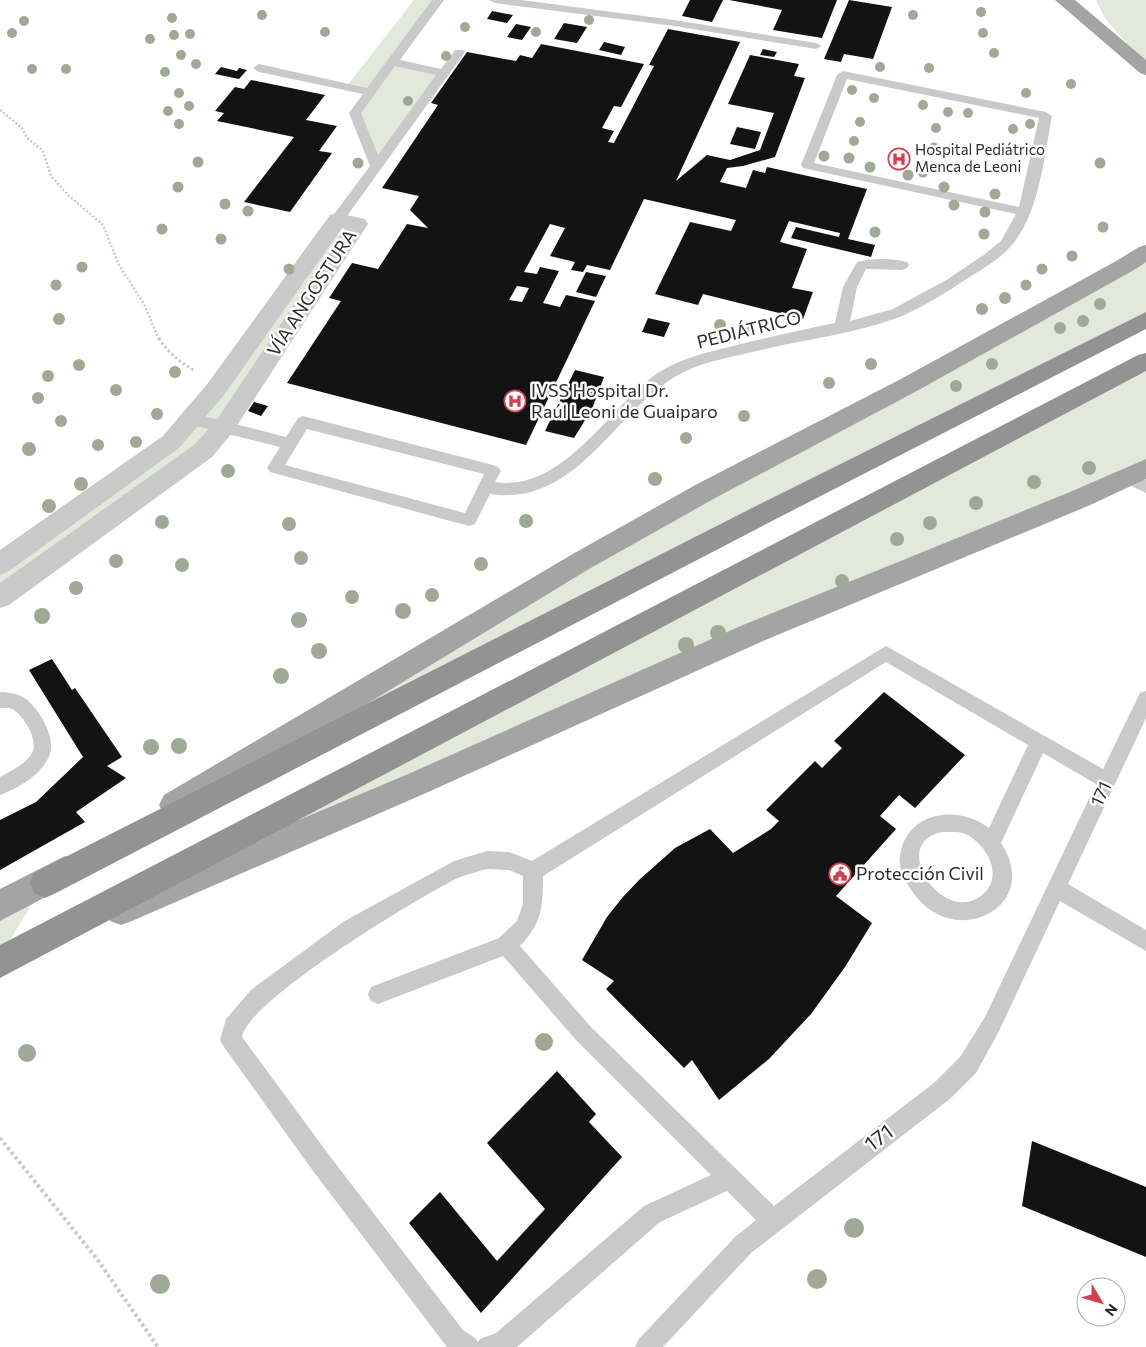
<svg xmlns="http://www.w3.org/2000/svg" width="1146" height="1347" viewBox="0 0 1146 1347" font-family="Commissioner,sans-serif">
  <rect width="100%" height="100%" fill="#fff"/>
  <path fill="#e2e8da" d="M414 0H438L391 61 444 73 376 166 355 113 369 92 346 87Z
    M1096 0H1146V66L1105 18Z
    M337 220 358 224 224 427 0 597V564L151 457Z
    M1146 252V320L45 883 0 956V906L495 611Z
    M1146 361V468L0 962Z"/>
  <path fill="#131313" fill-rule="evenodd" d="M690 0H723L712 22 682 16Z
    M729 0H837L822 38 773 30 782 10Z
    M849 0 892 7 873 59 844 54 841 62 824 59Z
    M492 11 513 15 507 23 487 19Z
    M564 23 587 27 577 43 554 39Z
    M516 24 531 27 522 40 507 37Z
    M668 29 740 42 676 181 707 155 730 160 760 150 774 113 728 104 750 55 799 64 794 76 805 78 775 157 743 166 727 168 720 182 746 188 753 170 765 173 767 167 867 189 848 239 875 245 871 257 791 238 796 227 839 237 840 233 789 221 780 242 807 249 792 288 813 292 803 319 703 294 698 305 655 294 690 222 731 231 736 220 644 199 610 270 587 265 583 272 571 270 575 262 550 256 565 228 550 224 524 272 537 274 540 267 559 271 543 303 560 307 566 295 595 301 526 445 287 383 341 301 329 298 352 263 378 269 407 224 428 228 410 210 419 196 382 188 438 105 431 103 467 52 516 61 520 55 532 58 541 44 644 64 621 107 614 106 602 128 614 131 608 142 614 143 654 66 649 65ZM517 286 529 288 522 302 509 300Z
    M604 42 625 47 621 55 599 50Z
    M763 49 777 52 774 57 760 55Z
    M221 67 237 71 239 68 247 70 239 79 215 74Z
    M251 80 325 95 306 120 337 126 319 151 332 153 290 212 244 202 294 137 217 121 224 113 215 111 235 87 244 89Z
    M737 127 761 132 755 149 730 144Z
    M586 272 606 276 596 297 576 292Z
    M648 318 670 323 664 337 642 332Z
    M575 370 604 377 592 409 574 438 545 431Z
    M254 402 268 406 261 416 248 411Z
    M52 659 72 690 75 688 122 757 107 766 126 778 76 812 85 822 0 870V820L36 802 83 757 29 670Z
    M884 692 965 755 915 808 899 795 880 816 896 829 836 896 872 923 845 967 811 1014 769 1059 719 1100 692 1060 684 1068 606 989 614 981 582 960 607 917 622 898 639 880 675 848 710 829 733 853 771 829 779 821 766 810 815 761 822 768 842 748 834 741Z
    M557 1071 596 1114 589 1122 622 1157 481 1313 409 1223 440 1192 497 1261 545 1209 487 1143Z
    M1032 1141 1146 1187V1257L1022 1206Z"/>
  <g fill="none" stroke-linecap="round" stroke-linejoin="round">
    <path stroke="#c9c9c9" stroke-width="2.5" stroke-dasharray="2 2" stroke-linecap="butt" d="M0 110 22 128 27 138 43 151 51 176 69 196 103 225 119 265 144 304 159 340"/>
    <path stroke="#c9c9c9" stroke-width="3" stroke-dasharray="2.5 2.5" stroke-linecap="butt" d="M159 338C168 353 180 362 195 371"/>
    <path stroke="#c9c9c9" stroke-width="4" stroke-dasharray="3 3" stroke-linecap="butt" d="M0 1138 97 1259 158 1347"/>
    <path fill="#c9c9c9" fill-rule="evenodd" d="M432 0H444L400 60 441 69 455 50H463L465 52 342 223H332L330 220 332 217 370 166 349 113 363 94 259 72 253 68 259 64 367 88ZM395 66 436 75 378 155 361 113Z
      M489 0H521L674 20 816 43 822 46 816 49 674 26 495 3Z
      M843 71 1046 112 1052 116C1044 157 1039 216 1010 247 999 260 982 269 968 278 947 292 925 306 902 316 856 334 801 340 752 352 728 358 702 362 680 374 613 411 578 507 490 494L475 524 469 526 270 472 267 468 280 447 192 425 187 423 184 419 187 415 192 413 286 437 298 418 303 416 493 465 498 467 501 471 495 482C559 492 604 417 647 381 676 357 714 351 749 342 778 335 806 329 835 323L843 287 857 262C872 258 892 258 907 262L909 265 907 268 902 270 866 269 857 287 850 321 893 309 948 279 985 254 1001 241 1016 214 803 168 801 165 837 75ZM847 79 1039 118 1019 207 814 163ZM307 429 468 470 484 474 465 513 285 465Z
      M1127 471 1146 480V493L1121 481 1119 477 1121 473Z
      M886 646 1103 769 1140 693 1146 691V718L1068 884 1146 930V951L1060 901 999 1031 976 1073 951 1098 751 1253 663 1347H635L639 1339 735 1237 756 1220 727 1191 660 1222 517 1347H447L313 1171 224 1047 220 1040 226 1019 251 990 343 922 454 861 487 851 509 852 532 861ZM886 662 1028 745 989 828C958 804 906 811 900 856 898 866 904 879 910 888 951 954 1044 908 1001 843L1043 753 1096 784 985 1017 960 1057 935 1082 774 1206 590 1026 520 946C542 924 543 905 543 876ZM942 832C950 832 961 831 968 835 992 850 1005 883 976 899 938 919 890 842 942 832ZM487 869 509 870 523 876V904L517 921 499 938 371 987 368 994 371 1001 378 1004 503 956 576 1040 711 1175 644 1206 496 1333 480 1339 478 1342 476 1339 463 1330 329 1155 242 1037C247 1001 420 896 458 878 467 874 477 872 487 869Z
      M0 692C9 692 19 694 26 699 39 709 56 737 50 754 42 775 20 787 0 795V777C11 771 26 764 32 753 39 741 24 715 12 709 8 707 4 708 0 708Z"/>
    <path fill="#c9c9c9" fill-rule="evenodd" d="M337 213 365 219 368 224 232 433 212 457 9 605 0 608V583L194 445 216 421 345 228H342L224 395 179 448 9 571 0 575V550L163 436 208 383 330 215Z"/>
    <path fill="#a4a4a4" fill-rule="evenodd" d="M1055 0H1075L1146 60V75L1140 73Z
      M1146 245V262L1134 270 915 392 717 497 589 569 184 815 174 819 164 815 159 805 164 795 571 555 699 483 899 380 1118 260 1139 247Z
      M1146 459V479L1088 506 763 641 426 793 132 921 121 925 110 921 105 910 110 899 406 775 743 625 1070 492Z
      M65 856 76 861 80 871 76 881 0 921V889Z"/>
    <path fill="#939393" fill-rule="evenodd" d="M1146 312V329L772 521 56 893 45 898 34 893 30 883 34 873 754 507Z
      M1146 353V371L0 978V945L1138 355Z"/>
  </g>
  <g fill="#9fa995">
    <circle cx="981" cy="12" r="5"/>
    <circle cx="262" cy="15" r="5"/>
    <circle cx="913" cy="15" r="5"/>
    <circle cx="172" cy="18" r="5"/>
    <circle cx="589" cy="20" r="5"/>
    <circle cx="24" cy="21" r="5"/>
    <circle cx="465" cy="27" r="5"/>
    <circle cx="325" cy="32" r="5"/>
    <circle cx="536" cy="32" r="5"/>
    <circle cx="12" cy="33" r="5"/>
    <circle cx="983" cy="33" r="5"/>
    <circle cx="190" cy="34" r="5"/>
    <circle cx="174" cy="35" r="5"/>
    <circle cx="150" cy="39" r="5"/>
    <circle cx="994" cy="53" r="5"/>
    <circle cx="181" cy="55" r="5"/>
    <circle cx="446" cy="56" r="5"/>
    <circle cx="196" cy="64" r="5"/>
    <circle cx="880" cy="67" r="5"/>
    <circle cx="929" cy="68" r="5"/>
    <circle cx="32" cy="69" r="5"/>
    <circle cx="66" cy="69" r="5"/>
    <circle cx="165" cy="72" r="5"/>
    <circle cx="1071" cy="84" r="5"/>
    <circle cx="852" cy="90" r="5"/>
    <circle cx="179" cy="93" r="5"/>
    <circle cx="1026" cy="93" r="5"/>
    <circle cx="874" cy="98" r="5"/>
    <circle cx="408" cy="101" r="5"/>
    <circle cx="923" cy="105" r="5"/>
    <circle cx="189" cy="106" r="5"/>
    <circle cx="168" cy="111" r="5"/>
    <circle cx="948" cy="112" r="5"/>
    <circle cx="968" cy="113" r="5"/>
    <circle cx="860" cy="122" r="5"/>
    <circle cx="179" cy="124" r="5"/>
    <circle cx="1030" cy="124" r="5"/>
    <circle cx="936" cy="128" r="5"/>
    <circle cx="1013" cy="129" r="5"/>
    <circle cx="854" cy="141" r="5"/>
    <circle cx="934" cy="148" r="5.5"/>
    <circle cx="824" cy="156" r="5.5"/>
    <circle cx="849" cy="158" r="5.5"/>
    <circle cx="198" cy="162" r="5.5"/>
    <circle cx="358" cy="163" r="5.5"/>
    <circle cx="1100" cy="163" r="5.5"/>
    <circle cx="870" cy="167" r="5.5"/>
    <circle cx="923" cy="172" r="5.5"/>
    <circle cx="908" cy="175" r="5.5"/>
    <circle cx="178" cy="187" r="5.5"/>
    <circle cx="944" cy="187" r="5.5"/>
    <circle cx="995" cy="194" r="5.5"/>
    <circle cx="225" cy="204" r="5.5"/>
    <circle cx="954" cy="205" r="5.5"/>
    <circle cx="248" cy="211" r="5.5"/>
    <circle cx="985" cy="212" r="5.5"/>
    <circle cx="1103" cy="227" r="5.5"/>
    <circle cx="162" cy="229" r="5.5"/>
    <circle cx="875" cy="232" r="5.5"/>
    <circle cx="984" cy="234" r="5.5"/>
    <circle cx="221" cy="239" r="5.5"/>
    <circle cx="1072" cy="256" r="5.5"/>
    <circle cx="82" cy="267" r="5.5"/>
    <circle cx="289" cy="269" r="5.5"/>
    <circle cx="1042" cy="269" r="5.5"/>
    <circle cx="56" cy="285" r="5.5"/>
    <circle cx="1026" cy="285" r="5.5"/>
    <circle cx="1005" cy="298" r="6"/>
    <circle cx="1100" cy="304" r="6"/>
    <circle cx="982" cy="309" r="6"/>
    <circle cx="59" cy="319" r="6"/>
    <circle cx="1083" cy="321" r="6"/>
    <circle cx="720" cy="325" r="6"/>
    <circle cx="1060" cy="328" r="6"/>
    <circle cx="750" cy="331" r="6"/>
    <circle cx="871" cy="364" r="6"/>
    <circle cx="992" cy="364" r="6"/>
    <circle cx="79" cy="365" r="6"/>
    <circle cx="175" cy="372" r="6"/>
    <circle cx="48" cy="376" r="6"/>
    <circle cx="829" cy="383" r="6"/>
    <circle cx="956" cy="386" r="6"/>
    <circle cx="116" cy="390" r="6"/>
    <circle cx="38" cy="398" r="6"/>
    <circle cx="157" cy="414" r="6"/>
    <circle cx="744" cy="416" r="6"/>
    <circle cx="61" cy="421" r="6"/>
    <circle cx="686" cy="438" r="6"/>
    <circle cx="136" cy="442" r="6"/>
    <circle cx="98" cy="445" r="6"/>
    <circle cx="29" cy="449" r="7"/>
    <circle cx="1089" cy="468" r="7"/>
    <circle cx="228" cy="471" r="7"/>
    <circle cx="655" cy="479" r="7"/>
    <circle cx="1034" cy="482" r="7"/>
    <circle cx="81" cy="484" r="7"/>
    <circle cx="976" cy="503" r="7"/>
    <circle cx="49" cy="506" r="7"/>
    <circle cx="526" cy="521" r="7"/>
    <circle cx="162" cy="522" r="7"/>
    <circle cx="930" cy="523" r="7"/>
    <circle cx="289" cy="524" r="7"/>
    <circle cx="897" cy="539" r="7"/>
    <circle cx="301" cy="558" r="7"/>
    <circle cx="116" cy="561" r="7"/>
    <circle cx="481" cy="564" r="7"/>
    <circle cx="182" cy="565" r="7"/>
    <circle cx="842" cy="581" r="7"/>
    <circle cx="76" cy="588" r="7"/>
    <circle cx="432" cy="595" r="7"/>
    <circle cx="352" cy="597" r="7"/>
    <circle cx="403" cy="611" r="8"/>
    <circle cx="42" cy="616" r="8"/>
    <circle cx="299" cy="620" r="8"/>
    <circle cx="718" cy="633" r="8"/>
    <circle cx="686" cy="645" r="8"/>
    <circle cx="319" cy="651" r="8"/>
    <circle cx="281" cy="676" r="8"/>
    <circle cx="179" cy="746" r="8"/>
    <circle cx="151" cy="747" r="8"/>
    <circle cx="544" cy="1042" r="9"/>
    <circle cx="27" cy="1053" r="9"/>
    <circle cx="854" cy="1228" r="10"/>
    <circle cx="817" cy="1279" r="10"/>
    <circle cx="160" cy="1284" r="10"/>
  </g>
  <defs>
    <g id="hospital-ring" transform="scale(1.125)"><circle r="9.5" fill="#fff" stroke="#d0404f" stroke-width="1.5"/><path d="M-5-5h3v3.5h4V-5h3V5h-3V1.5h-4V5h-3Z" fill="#d0404f"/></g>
    <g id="civic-ring" transform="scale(1.125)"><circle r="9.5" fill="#fff" stroke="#d0404f" stroke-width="1.5"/><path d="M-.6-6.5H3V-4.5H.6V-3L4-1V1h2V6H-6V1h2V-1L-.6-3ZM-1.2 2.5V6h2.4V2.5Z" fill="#d0404f"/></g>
  </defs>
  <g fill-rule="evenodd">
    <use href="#hospital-ring" x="899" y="159"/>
    <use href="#hospital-ring" x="515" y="401"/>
    <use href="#civic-ring" x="840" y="874"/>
  </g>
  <g text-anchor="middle" stroke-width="5" stroke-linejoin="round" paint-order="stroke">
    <g font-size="15" fill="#2c2c2c" stroke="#fff" text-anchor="start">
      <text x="915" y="155">Hospital Pediátrico<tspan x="915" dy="17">Menca de Leoni</tspan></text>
    </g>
    <g font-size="18" fill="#2c2c2c" stroke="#fff">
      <text transform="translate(312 293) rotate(-57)" y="6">VÍA ANGOSTURA</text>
      <text transform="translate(749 330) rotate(-14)" y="6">PEDIÁTRICO</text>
      <text transform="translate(1101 794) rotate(-65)" y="6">171</text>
    </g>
    <g font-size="18" fill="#2c2c2c" stroke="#fff" text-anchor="start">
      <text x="531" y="397">IVSS Hospital Dr.<tspan x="531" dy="21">Raúl Leoni de Guaiparo</tspan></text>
      <text x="856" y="880">Protección Civil</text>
    </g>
    <g font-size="21" fill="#2c2c2c" stroke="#fff">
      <text transform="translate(879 1138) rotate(-37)" y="7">171</text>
    </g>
  </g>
  <g transform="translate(1101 1302) rotate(128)"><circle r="24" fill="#ffffff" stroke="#ababab"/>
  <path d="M0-4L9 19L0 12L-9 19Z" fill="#d0404f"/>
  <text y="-8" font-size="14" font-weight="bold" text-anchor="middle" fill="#2c2c2c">N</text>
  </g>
</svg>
